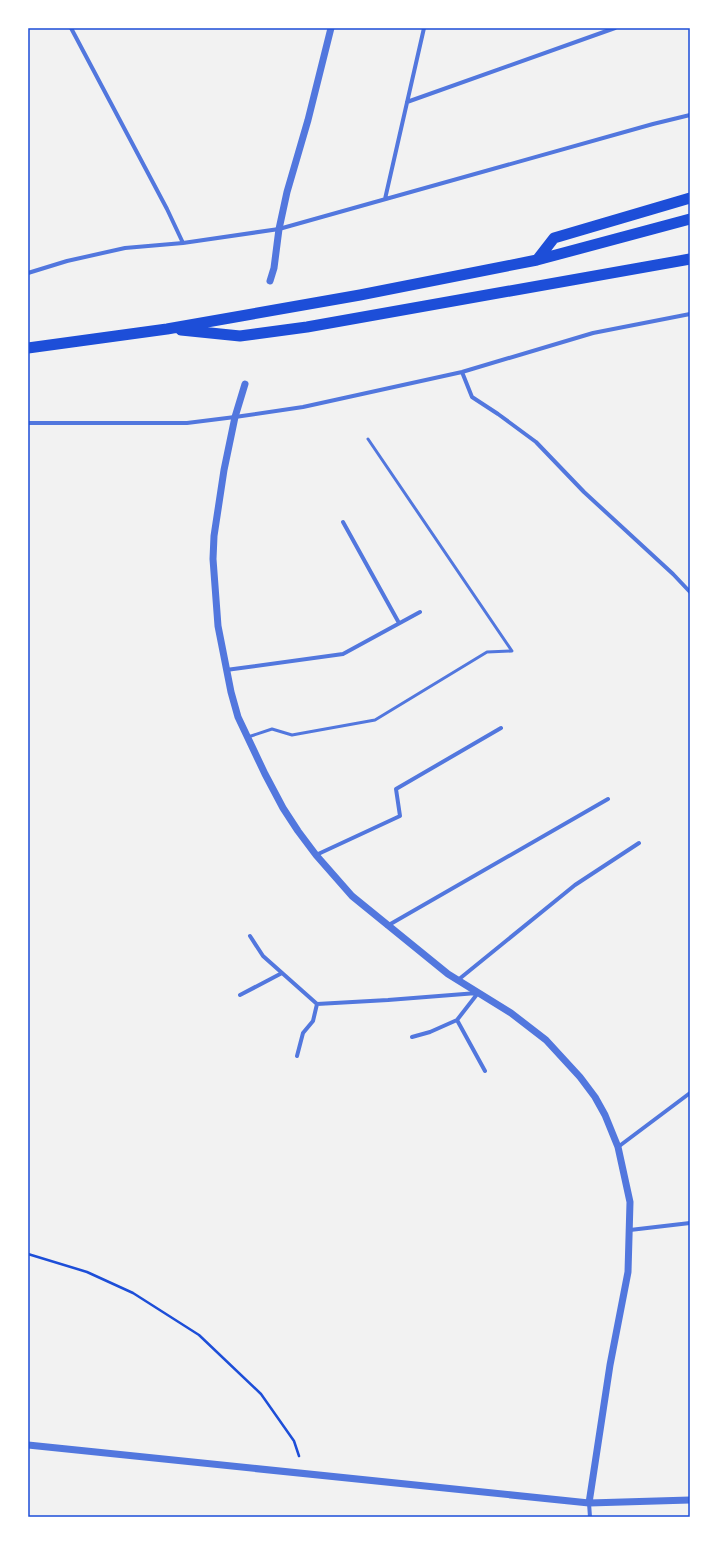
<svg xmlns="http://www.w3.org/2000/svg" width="718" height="1545" viewBox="0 0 718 1545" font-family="Figtree,sans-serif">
  <rect width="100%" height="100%" fill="#f2f2f2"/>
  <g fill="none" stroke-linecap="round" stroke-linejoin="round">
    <path stroke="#1d4ed8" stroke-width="2.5" d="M28 1254 87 1272 133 1293 199 1335 261 1394 294 1441 299 1456"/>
    <path stroke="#5277de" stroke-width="3" d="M248 737 272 729 292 735 375 720 487 652 512 651 368 439"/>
    <path stroke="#5277de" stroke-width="4" d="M71 28 167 209 183 243
      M407 102 615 28
      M385 199 424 28
      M28 273 67 261 125 248 183 243 279 229 653 124 690 115
      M462 372 472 397 498 414 536 442 584 492 673 574 690 592
      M28 423H187L235 417 303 407 462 372 593 333 690 314
      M343 522 399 623
      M226 670 343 654 420 612
      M316 855 400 816 396 789 501 728
      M387 926 608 799
      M250 936 263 956 317 1004 388 1000 477 993
      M458 980 575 885 639 843
      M478 993 457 1020 485 1071
      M240 995 282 973
      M412 1037 430 1032 457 1020
      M297 1056 303 1033 313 1021 317 1004
      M618 1147 690 1093
      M630 1230 690 1223
      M589 1503 590 1517"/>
    <path stroke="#5277de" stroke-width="7" d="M270 281 274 268 279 229 287 192 308 120 331 28
      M245 384 235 417 224 470 214 536 213 559 218 626 231 692 238 717 265 774 283 808 298 831 316 855 352 896 448 974 511 1013 546 1040 580 1077 595 1097 605 1115 618 1147 630 1202 628 1272 610 1365 589 1503
      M28 1445 589 1503 690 1500"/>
    <path stroke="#1d4ed8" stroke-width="11" d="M537 260 554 238 690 198
      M181 330 240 336 307 327 690 259
      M28 348 167 329 360 295 537 260 690 219"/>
  </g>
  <rect width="718" height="1545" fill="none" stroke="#ffffff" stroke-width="58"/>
  <rect x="29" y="29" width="660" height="1487" fill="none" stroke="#1d4ed8" stroke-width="1.5"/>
</svg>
